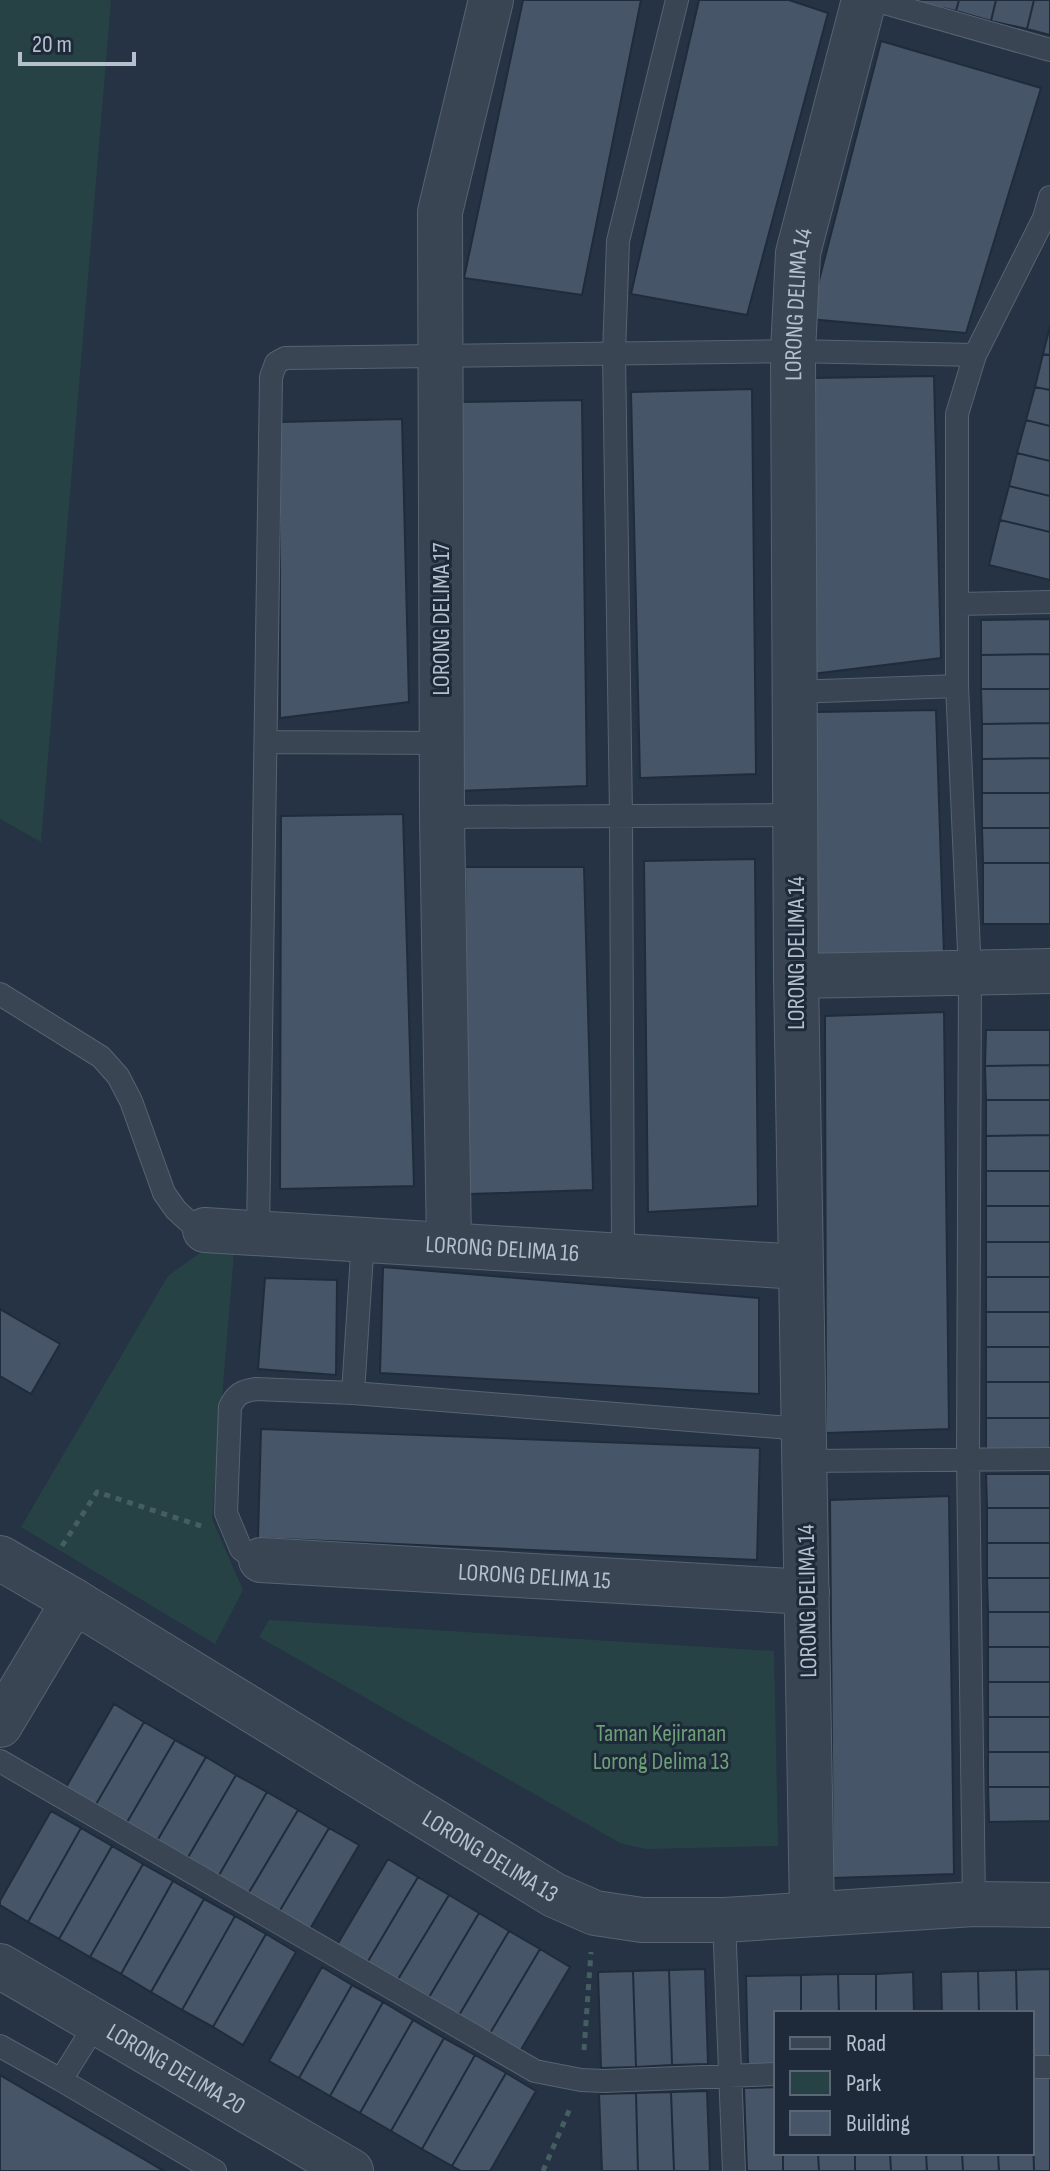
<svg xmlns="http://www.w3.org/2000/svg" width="1050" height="2171" viewBox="0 0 1050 2171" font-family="'Sofia Sans Condensed',sans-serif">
  <rect width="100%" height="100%" fill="#253344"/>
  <path fill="#274245" d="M0 0H111L41 842 0 819Z
    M204 1250 234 1253 212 1519 243 1590 215 1644 21 1527 168 1276Z
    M269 1620 774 1651 778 1846 646 1849 620 1843 259 1637Z"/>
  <path fill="#465568" stroke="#202c3b" stroke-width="2" d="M523 0H641L582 295 464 278Z
    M699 0H789L828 13 747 315 631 294Z
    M921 0H959L956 11 921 3Z
    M959 0H996L991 21 956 11Z
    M996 0H1034L1027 29 991 21Z
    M1034 0H1050V35L1027 29Z
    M881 41 1041 88 966 333 809 319Z
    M1050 326V355L1043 354Z
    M1043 354 1050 355V390L1035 387Z
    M934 376 941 658 812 674V378Z
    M1035 387 1050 390V426L1026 420Z
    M752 389 756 774 640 778 631 392Z
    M582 400 587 786 457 791 461 402Z
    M402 419 409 702 280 718V422Z
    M1026 420 1050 426V461L1017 453Z
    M1017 453 1050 461V496L1009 486Z
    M1009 486 1050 496V532L1000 520Z
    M1000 520 1050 532V580L989 565Z
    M1050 619V654L981 655V620Z
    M1050 654V689H981V655Z
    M981 689H1050V723L982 724Z
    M936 710 944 955 817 958 815 712Z
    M1050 723V758L982 759V724Z
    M1050 758V793H982V759Z
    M982 793H1050V828H982Z
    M403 814 414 1186 280 1189 281 816Z
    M982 828H1050V863H983Z
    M755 859 758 1206 648 1212 644 861Z
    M983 863H1050V924H983Z
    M465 867H584L593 1190 468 1194Z
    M944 1012 949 1429 826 1433 825 1016Z
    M986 1030H1050V1065L985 1066Z
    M1050 1065V1100H986L985 1066Z
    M986 1100H1050V1135L986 1136Z
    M1050 1135V1171H986V1136Z
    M986 1171H1050V1206H986Z
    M986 1206H1050V1242H986Z
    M986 1242H1050V1277H986Z
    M383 1267 759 1298V1394L380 1373Z
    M986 1277H1050V1312H986Z
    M265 1278 337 1280 336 1375 258 1369Z
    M0 1309 60 1344 31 1394 0 1376Z
    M986 1312H1050V1347H986Z
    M986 1347H1050V1382H986Z
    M986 1382H1050V1418H986Z
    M986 1418H1050V1453H986Z
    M261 1429 760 1448 757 1560 258 1538Z
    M986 1474H1050V1508H987Z
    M949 1496 954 1874 833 1878 830 1500Z
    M987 1508H1050V1543H987Z
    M987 1543H1050V1578H987Z
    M987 1578H1050V1612H988Z
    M988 1612H1050V1647H988Z
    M988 1647H1050V1682H988Z
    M988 1682H1050V1717H988Z
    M114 1704 144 1722 95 1806 65 1789Z
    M988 1717H1050V1752H988Z
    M144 1722 175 1740 126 1824 95 1806Z
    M175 1740 206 1757 157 1841 126 1824Z
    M988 1752H1050V1787H988Z
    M206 1757 236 1775 187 1859 157 1841Z
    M236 1775 267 1792 218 1877 187 1859Z
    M988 1787H1050V1821L989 1822Z
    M267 1792 298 1810 248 1894 218 1877Z
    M298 1810 329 1828 279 1912 248 1894Z
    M51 1811 81 1828 28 1922 0 1905V1901Z
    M81 1828 112 1846 59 1939 28 1922Z
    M329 1828 359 1845 310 1929 279 1912Z
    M112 1846 143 1864 90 1957 59 1939Z
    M388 1859 418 1877 367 1963 337 1945Z
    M143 1864 173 1881 121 1974 90 1957Z
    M418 1877 449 1895 397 1981 367 1963Z
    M173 1881 204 1899 151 1992 121 1974Z
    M449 1895 479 1913 428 1999 397 1981Z
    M204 1899 235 1916 182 2010 151 1992Z
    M479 1913 509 1931 458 2017 428 1999Z
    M235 1916 266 1934 213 2027 182 2010Z
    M509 1931 540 1949 489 2035 458 2017Z
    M266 1934 296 1952 243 2045 213 2027Z
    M540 1949 570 1967 519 2053 489 2035Z
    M322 1967 352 1985 299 2078 269 2061Z
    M705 1969 708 2064 672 2065 669 1970Z
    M1050 1969V2058H1032V2013H1017L1016 1970Z
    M669 1970 672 2065 636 2067 633 1971Z
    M1016 1970 1017 2013H979L978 1971Z
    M633 1971 636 2067 601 2068 598 1972Z
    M978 1971 979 2013H942L941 1972Z
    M913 1972 914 2013H876V1974Z
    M838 1974H876V2013H839Z
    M838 1974 839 2013H801V1975Z
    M801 1975V2013H776V2064H748L746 1976Z
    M352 1985 383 2002 330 2096 299 2078Z
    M383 2002 413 2020 360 2113 330 2096Z
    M413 2020 444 2038 391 2131 360 2113Z
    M444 2038 475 2055 422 2149 391 2131Z
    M475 2055 506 2073 452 2166 422 2149Z
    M506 2073 536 2091 490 2171H461L452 2166Z
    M0 2075 164 2171H0Z
    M1050 2077V2171H1034L1032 2078Z
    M776 2087V2153H783V2171H747L744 2088Z
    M707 2091 710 2171H674L671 2092Z
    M671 2092 674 2171H638L636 2093Z
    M636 2093 638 2171H602L599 2094Z
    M1032 2094 1034 2171H999L998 2153H1032Z
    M783 2153H818L819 2171H783Z
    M818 2153H855V2171H819Z
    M855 2153H890L891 2171H855Z
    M890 2153H926L927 2171H891Z
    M926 2153H962L963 2171H927Z
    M962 2153H998L999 2171H963Z"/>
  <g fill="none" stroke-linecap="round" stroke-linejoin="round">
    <g stroke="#576371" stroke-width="24">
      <path id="service" d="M874 0 1050 50
        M959 604 1050 602
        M795 692 957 686
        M266 742 442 743
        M442 817 796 815
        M0 994 101 1057 118 1076 131 1101 164 1193 176 1210 188 1221 205 1230
        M258 1232 271 377 276 363 285 358 793 351 975 355
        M623 1255 621 815 614 354 618 241 677 0
        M353 1393 803 1429
        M804 1461 1050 1459
        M261 1560 250 1556 241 1549 226 1513 230 1407C236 1394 242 1391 256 1389L353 1393 363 1239
        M0 1761 535 2071 581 2080 604 2081 776 2074
        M974 1904 968 1459 970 973 957 686V414L975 355 1044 218 1050 197
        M724 1920 734 2171
        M0 2046 61 2080 97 2022
        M1032 2067H1050
        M61 2080 215 2171"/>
    </g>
    <g stroke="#576371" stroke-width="46">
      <g id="minor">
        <path d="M796 976 1050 971"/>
        <path id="s1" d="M205 1230 800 1267"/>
        <path d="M449 1244 442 817 440 212 491 0"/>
        <path id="s2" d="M0 1558 74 1601 554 1895 595 1913 642 1920H724L974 1904 1050 1905"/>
        <path id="s3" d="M261 1560 807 1592"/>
        <path d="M0 1725 74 1601"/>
        <path id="s4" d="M812 1914 796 976 793 351 798 253 864 0"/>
        <path id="s5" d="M0 1966 351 2171"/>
      </g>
    </g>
    <path stroke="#455f61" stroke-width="5" stroke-dasharray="6 6" stroke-linecap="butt" d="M62 1546 97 1492 201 1526
      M584 2050 591 1952
      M543 2171 571 2106"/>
    <use href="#service" stroke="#394553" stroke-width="22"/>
    <use href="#minor" stroke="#394553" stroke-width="44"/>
  </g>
  <g text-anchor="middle" stroke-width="6" stroke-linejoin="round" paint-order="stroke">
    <g font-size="24" fill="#b6c0cd" stroke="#1e2a39">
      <text dy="8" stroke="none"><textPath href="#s4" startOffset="1610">LORONG DELIMA 14</textPath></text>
      <text transform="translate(441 619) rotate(-90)" y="8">LORONG DELIMA 17</text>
      <text transform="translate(796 953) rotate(-90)" y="8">LORONG DELIMA 14</text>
      <text dy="8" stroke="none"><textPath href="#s1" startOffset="298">LORONG DELIMA 16</textPath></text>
      <text dy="8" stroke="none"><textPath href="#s3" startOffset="274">LORONG DELIMA 15</textPath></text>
      <text transform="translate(807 1601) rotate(-91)" y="8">LORONG DELIMA 14</text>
      <text dy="8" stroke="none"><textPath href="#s2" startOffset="574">LORONG DELIMA 13</textPath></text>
      <text dy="8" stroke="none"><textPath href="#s5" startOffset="204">LORONG DELIMA 20</textPath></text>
    </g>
    <g font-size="24" fill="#6ca076" stroke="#1e2a39">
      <text x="661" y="1741">Taman Kejiranan<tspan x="661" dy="28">Lorong Delima 13</tspan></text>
    </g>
  </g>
  <rect x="774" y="2011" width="260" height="144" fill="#1e2a39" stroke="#5b6674" stroke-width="2"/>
  <rect x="790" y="2037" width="40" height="12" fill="#394553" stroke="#5b6674" stroke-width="2"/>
  <text x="846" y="2051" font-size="24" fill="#b6c0cd">Road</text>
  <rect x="790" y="2071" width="40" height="24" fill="#274245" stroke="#5b6674" stroke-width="2"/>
  <text x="846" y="2091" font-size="24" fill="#b6c0cd">Park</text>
  <rect x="790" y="2111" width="40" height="24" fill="#465568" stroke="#5b6674" stroke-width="2"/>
  <text x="846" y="2131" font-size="24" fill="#b6c0cd">Building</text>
  <path d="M20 52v12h114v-12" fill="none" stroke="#b6c0cd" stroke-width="4"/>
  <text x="32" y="52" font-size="24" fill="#b6c0cd" stroke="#1e2a39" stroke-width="6" paint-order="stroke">20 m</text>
</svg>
